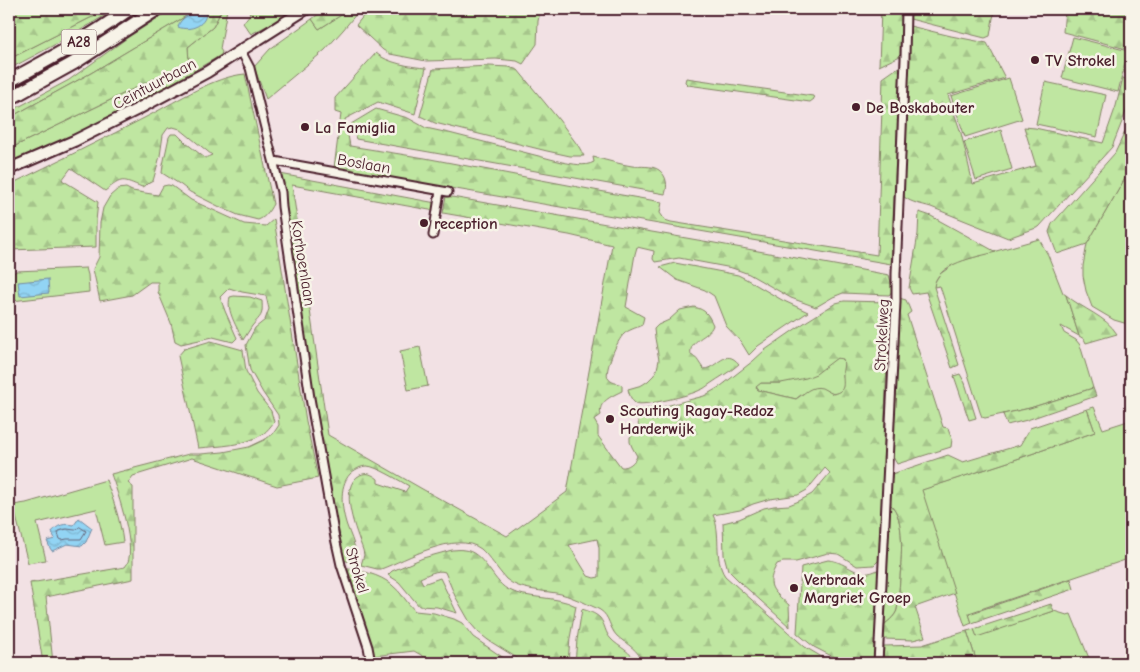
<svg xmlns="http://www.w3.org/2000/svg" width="1140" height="672" viewBox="0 0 1140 672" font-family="'Comic Neue',sans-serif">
  <defs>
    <pattern id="forest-firs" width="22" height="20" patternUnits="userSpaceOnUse" patternTransform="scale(1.25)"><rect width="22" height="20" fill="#bfe6a1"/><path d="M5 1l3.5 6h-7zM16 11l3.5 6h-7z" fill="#a6c58b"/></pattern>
    <pattern id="water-waves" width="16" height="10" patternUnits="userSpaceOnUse" patternTransform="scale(1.25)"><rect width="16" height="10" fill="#92d4f4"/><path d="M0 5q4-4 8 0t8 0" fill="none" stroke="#7fb6d1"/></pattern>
  </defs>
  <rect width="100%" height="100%" fill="#f2e1e4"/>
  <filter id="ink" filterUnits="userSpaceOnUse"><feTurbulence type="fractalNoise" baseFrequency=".02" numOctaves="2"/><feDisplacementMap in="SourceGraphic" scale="10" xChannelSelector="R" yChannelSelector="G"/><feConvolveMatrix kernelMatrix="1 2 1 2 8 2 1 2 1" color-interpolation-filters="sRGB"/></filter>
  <g filter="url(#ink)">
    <path fill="#bfe6a1" stroke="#848266" d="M115 9C81 31 45 50 9 69V59L90 18Z
      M137 9H149L52 71 9 94V85L95 37Z
      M172 9H198L91 73 9 118V112L69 80 127 38Z
      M222 9H227L220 49 222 52 221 55C152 96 82 133 9 166V149L189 62 188 47 213 27Z
      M248 9H299L290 14 251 34 243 23 250 14Z
      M350 11 357 13 343 30 325 50 266 99 254 67 270 49 312 19 319 29 346 12Z
      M1073 37 1128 51 1118 92 1062 78Z
      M1009 78 1022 119 965 137 951 96Z
      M1045 82 1106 95 1097 137 1036 124Z
      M1001 130 1012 169 976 180 964 142Z
      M1131 168V325L1114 320 1092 307 1086 291 1083 276V266L1087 244Z
      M1039 239 1048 255 1063 293 1066 295 1079 336 1061 326 1064 333 1076 340 1080 345 1093 388 1030 408 985 418 982 417 980 412 940 286 934 287V283L940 274 957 262Z
      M675 263 738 275 746 279 782 300 808 312 758 346 749 355 741 342 726 326 714 296 705 290 677 280 660 267Z
      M86 268 88 275 89 292 12 301 9 293V277L16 271Z
      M420 347 428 386 408 390 400 351Z
      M837 358 843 359C845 365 843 368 843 375 843 377 844 380 844 383 844 391 837 395 830 393L802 394 796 399 758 390 756 386 761 383H781Z
      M1094 407 1103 429 1131 420V558L969 613 972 623 965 626 921 490 1011 461 1095 432 1087 409Z
      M106 480C114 502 120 519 123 542L105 545 96 509 37 523 46 560 28 563 13 505 26 503Z
      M890 504C906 517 901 559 900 579 899 589 899 600 897 610 895 616 890 620 885 624Z
      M1054 611 1067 615 1071 614 1091 663H977L967 631 974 629 977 636Z"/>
    <path fill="url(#forest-firs)" stroke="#848266" fill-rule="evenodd" d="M9 9H115L90 18 9 59Z
      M198 9H222L213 27 188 47 189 62 9 149V118L91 73Z
      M325 9H360L357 13 350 11 346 12 319 29 312 19Z
      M369 9H528L540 12 538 21 537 44 523 64 517 61 496 59 426 61 390 54 383 50 356 25Z
      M881 9H902L900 56 879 66Z
      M910 9H996L993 18 990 36 985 38 910 19Z
      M1065 9H1131V75L1124 73 1130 50 1063 32Z
      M910 26 951 36 987 43 1005 78 948 95 961 133 973 184 1036 166 1024 127 1035 128 1103 143 1116 106 1123 78 1131 81V99L1112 147 1039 227 1008 238 931 207C921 204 912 203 904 197L903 190Z
      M376 53C387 63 412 67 426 68L415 114 378 102 345 119 350 146 425 158 610 193 662 202 660 213 665 220 671 222 877 255 883 78 900 66 891 264 334 168 341 114 335 112V98Z
      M489 66 509 67 518 70 559 120 579 147 584 156H570L547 151 435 123 420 116 433 69Z
      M245 74 273 204C269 211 266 217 258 220L238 215 222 208 190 192 181 185 162 173 163 165 169 137 171 134H177L186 143 205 158 212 155 180 129 173 127 168 128 163 135 160 156 153 181 142 187C122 179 123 177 105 191L71 168 62 180 98 202 96 221V247L9 250V185C56 162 104 139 150 115 179 100 213 77 245 74Z
      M686 78 813 96 814 99 810 102 688 85 685 82Z
      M376 109 408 118 426 128 449 133 562 162C573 164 585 167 594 162L593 157C606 160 619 164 632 166 640 167 652 165 659 170 667 176 668 186 665 194L356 139 351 124Z
      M1131 119V168L1087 244 1057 254 1049 232 1052 224 1115 153Z
      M280 174 436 203 435 211 292 185 328 435 424 490 507 536 567 492 612 245 569 235 443 213 446 196 709 242 889 275 893 290 889 295 843 293 833 297 816 307 791 298 749 274 732 268 679 258 655 262 653 259 654 251 637 247 635 254 626 307 644 317 642 325C636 328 628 330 624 334 617 340 604 371 608 378 611 383 617 383 622 385V391C612 396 597 402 601 415L594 420 598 427V436L621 467C628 468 635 462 637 456L632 447 630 442V437C643 427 638 422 634 409L639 410 662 407 704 396 721 386 753 361 765 350 807 321 836 303 844 301 889 302 880 559 874 565 857 566 843 557 838 554 828 553 796 562H783L777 564C765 586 772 590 789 605L790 627 741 583 728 570 724 555 723 523 739 519 764 508 774 506 789 505 799 501 812 494 830 473 825 468 807 490 798 495 770 499 753 504 740 510 713 515C722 534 713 558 725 576L805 647 832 663H642C640 650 626 644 617 636 609 628 610 616 600 610 595 607 589 605 583 602 575 599 569 596 561 594 543 590 520 591 506 579 499 571 488 555 481 549 456 530 406 560 381 569H377L361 565 364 555 363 550C357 533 337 487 360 475 367 472 372 474 378 479V483L405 492 409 486C400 481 376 466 367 466 361 466 354 470 350 474 338 487 342 511 347 526 350 534 354 543 356 552 356 556 355 560 354 563L343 560 320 445 293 268 291 242ZM837 358 843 359C845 365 842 369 843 375 843 385 846 391 833 394 829 392 826 390 822 388 811 385 804 394 796 399L758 390 756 387 761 383H781L806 378 816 374ZM597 539 599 548V577L594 578 588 576 569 545Z
      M168 185 172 186 191 200 244 224 266 226 274 219 306 421 318 478 277 486 192 458 133 476 128 483 133 487V579L46 597 53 663H43L30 583 125 567C139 553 117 491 111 474L189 454H201L223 452 249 447 264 440 273 434 279 425 278 415 263 393 250 370 246 345 255 328 265 320 269 309 266 296 242 292 229 288 220 297 225 311 237 338 233 342 213 337 181 344 175 341 171 323 158 292V282H150L132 295 100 301 93 269 99 257 100 223 103 208 110 196 118 189 126 188 132 191 158 195 163 186Z
      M919 212 931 216 996 252C977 257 936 263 934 287L959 365 952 368 926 292 912 294 909 288 918 234Z
      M1066 295C1082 309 1106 316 1117 334L1086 343 1084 339 1079 336Z
      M234 296 250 297 262 301C263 317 261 315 252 326 249 331 246 335 243 340 237 327 226 311 230 297Z
      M899 298 906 300 911 312 907 315 943 427 948 428 952 439 951 447 897 464 893 457Z
      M694 307C706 310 708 314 713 325 709 338 688 339 691 355 699 359 698 363 704 369 718 368 725 347 739 364 730 372 720 377 710 384 707 386 704 389 700 390 692 395 642 407 635 403 631 400 629 394 628 389L642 385 648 381 654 375 657 369 659 360 655 338 654 329 658 325 669 320 680 310Z
      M211 341 243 350 246 371 257 393 271 411 274 422C271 426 267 431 263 434 244 446 220 446 198 448L178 356 184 349Z
      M960 374 965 383 976 418 969 420 954 376Z
      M1093 388 1096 396 1027 420 1007 425 1003 414 1030 408Z
      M1087 409 1095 432 1011 461 922 490 955 593 915 607 925 637 913 640 884 639 885 624C890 620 895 616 897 610 899 600 899 589 900 579 901 559 906 517 890 504L892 474 948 455 963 462 1020 445 1030 428Z
      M452 550C456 550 460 549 464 550 483 551 492 580 507 589 527 600 555 595 576 606L570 638 568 663H525L488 640 478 632 471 624 455 596 445 572C437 569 427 575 420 578L423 584 440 578 457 613 437 607 419 606 399 582 388 575 392 571 423 558Z
      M828 560C848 561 858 582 879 569L874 663H845L814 647 797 633 801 567Z
      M345 567C360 571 380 574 392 585 401 592 407 603 415 611L434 613 454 619 462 623 473 637 511 663H435L414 651 373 656Z
      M1071 579 1074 589 972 623 969 614Z
      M1051 604 1054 611 977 637 974 629Z
      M582 609C588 611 595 613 600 618 605 624 605 633 611 639 618 647 633 652 635 663H575L577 640Z
      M967 631 977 663H883L884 646 922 645Z"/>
    <path fill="url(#water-waves)" stroke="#758ca4" d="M204 9 206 10C208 25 190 32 178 27 179 18 195 11 204 9Z
      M48 279 49 293 20 296 18 282Z
      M79 518 92 528 86 542 82 546 67 544 52 551 50 548 47 541 55 539 52 532C57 525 65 523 74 525Z"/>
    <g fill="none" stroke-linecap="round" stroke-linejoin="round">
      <path stroke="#67677b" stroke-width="1" d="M80 527 86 531 81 539H67L62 540 60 539 58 533 59 531 67 529 75 530Z"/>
      <g stroke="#4a1f2b" stroke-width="11">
        <path id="street" d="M241 51 250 68 281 192 282 207 310 398 335 538 341 565 368 647 371 663
          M274 161 448 192
          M433 235 440 191
          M878 663 896 302V274L905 59 906 9"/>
      </g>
      <g stroke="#4a1f2b" stroke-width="14">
        <path id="primary" d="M9 169 74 141 136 110 207 72 306 9"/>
      </g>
      <g stroke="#4a1f2b" stroke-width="16">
        <path id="highway" d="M9 81C50 59 92 36 129 9
          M9 99 74 63 157 9"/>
      </g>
      <use href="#street" stroke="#f7f3e8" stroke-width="7"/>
      <use href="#primary" stroke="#f7f3e8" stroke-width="10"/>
      <use href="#highway" stroke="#f7f3e8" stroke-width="12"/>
    </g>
  </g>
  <g fill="#4a1f2b" stroke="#f7f3e8" stroke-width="2">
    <circle cx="1035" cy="60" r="5"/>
    <circle cx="856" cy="107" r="5"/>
    <circle cx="305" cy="127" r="5"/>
    <circle cx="424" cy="223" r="5"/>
    <circle cx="610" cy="419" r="5"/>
    <circle cx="794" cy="588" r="5"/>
  </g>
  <g text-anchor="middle" stroke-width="5" stroke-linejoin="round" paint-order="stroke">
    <rect fill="#f7f3e8" stroke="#7e5f64" stroke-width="1" x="61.5" y="29.5" width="35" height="25" rx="4"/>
    <g font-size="15" font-weight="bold" fill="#4a1f2b">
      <text x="79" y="47">A28</text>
    </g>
    <g font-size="16" font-weight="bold" fill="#4a1f2b" stroke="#f7f3e8" text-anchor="start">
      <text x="1045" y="66">TV Strokel</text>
      <text x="866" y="113">De Boskabouter</text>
      <text x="315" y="133">La Famiglia</text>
      <text x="434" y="229">reception</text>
      <text x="620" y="416">Scouting Ragay-Redoz<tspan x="620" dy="18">Harderwijk</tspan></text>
      <text x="804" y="585">Verbraak<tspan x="804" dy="18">Margriet Groep</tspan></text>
    </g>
    <g font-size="16" fill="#4a1f2b" stroke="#f7f3e8">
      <text transform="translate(154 83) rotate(-28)" y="6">Ceintuurbaan</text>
      <text transform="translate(364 163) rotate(10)" y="6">Boslaan</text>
      <text transform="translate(304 263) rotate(81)" y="6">Korhoenlaan</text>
      <text transform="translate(881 335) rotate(-87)" y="6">Strokelweg</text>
      <text transform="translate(358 570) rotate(73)" y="6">Strokel</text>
    </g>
  </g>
  <rect width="1140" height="672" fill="none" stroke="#f7f3e8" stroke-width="30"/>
  <rect x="15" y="15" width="1110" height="642" fill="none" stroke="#4a1f2b" stroke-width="2" filter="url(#ink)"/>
</svg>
